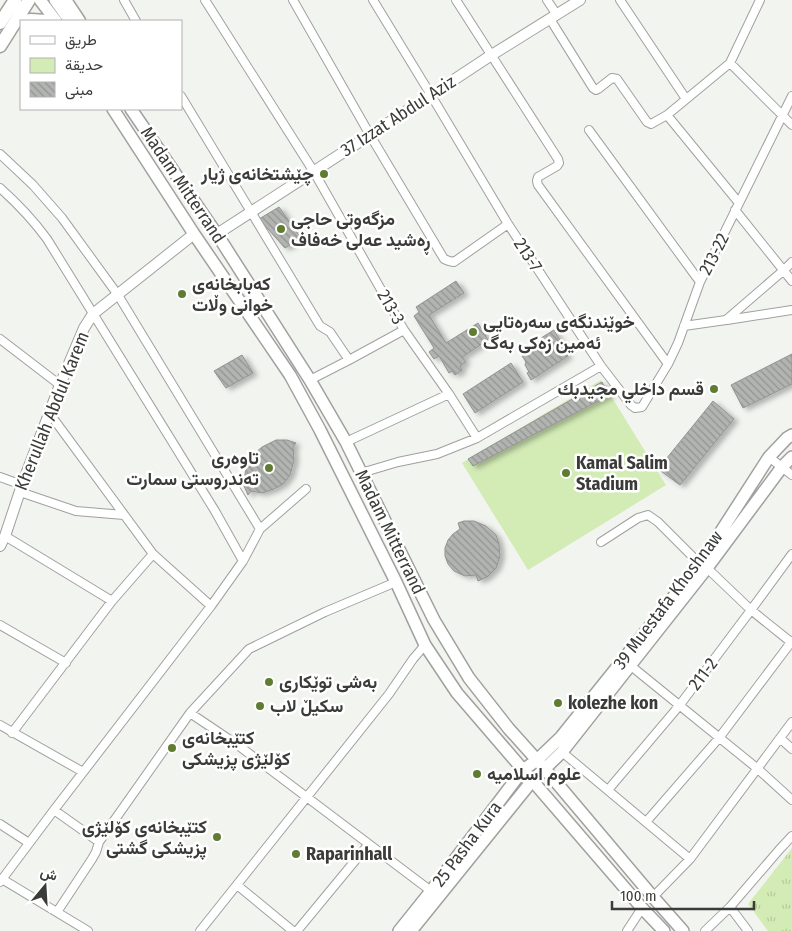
<svg xmlns="http://www.w3.org/2000/svg" width="792" height="931" viewBox="0 0 792 931" font-family="'Fira Sans Condensed',Vazirmatn,sans-serif">
  <defs>
    <pattern id="park-tufts" width="24" height="20" patternUnits="userSpaceOnUse" patternTransform="scale(1.25)"><rect width="24" height="20" fill="#d3ebb5"/><path d="M3 7l-1-3M5 7V3M7 7l1-3M15 17l-1-3M17 17v-4M19 17l1-3" fill="none" stroke="#b6ca9c"/></pattern>
    <pattern id="building-back-hatch" width="6" height="6" patternUnits="userSpaceOnUse" patternTransform="scale(1.25)"><rect width="6" height="6" fill="#b2b4b1"/><path d="M-1 5l2 2M0 0l6 6M5-1l2 2" fill="none" stroke="#929491"/></pattern>
    <filter id="shadow"><feDropShadow dx="4.5" dy="2.5" stdDeviation="2.5" flood-color="#0004"/></filter>
  </defs>
  <rect width="100%" height="100%" fill="#f2f4f0"/>
  <path fill="#d3ebb5" d="M601 380 666 485 528 570 462 463Z"/>
  <path fill="url(#park-tufts)" d="M792 848V931H768L748 904Z"/>
  <path fill="url(#building-back-hatch)" stroke="#939491" filter="url(#shadow)" d="M279 207 301 238 285 248 259 219Z
    M456 281 464 293 429 315 446 343 478 323 488 340 462 357 466 362 460 366 462 370 455 375 452 371 449 373 439 356 434 359 429 352 434 348 414 316 419 312 416 307Z
    M554 330 561 342 559 343 568 356 531 380 527 373 529 372 525 365 526 362 522 356 537 345 536 343 542 340 541 338Z
    M792 354V384L743 408 731 385Z
    M242 355 253 373 226 388 214 371Z
    M511 363 523 382 475 413 463 394Z
    M602 382 610 395 473 466 468 459Z
    M713 401 734 419 680 485 658 469Z
    M276 440H287L296 443 293 447 294 460 290 475 283 484 274 489 262 493 251 491 248 495 244 486V478L248 462 254 454 262 447Z
    M464 521H474L486 526 496 535 499 544 500 556 496 568 487 577 478 581 476 575 465 576 454 571 448 564 445 556V548L448 540 453 534 460 529 458 523Z"/>
  <g fill="none" stroke-linecap="round" stroke-linejoin="round">
    <g stroke="#a0a19e" stroke-width="10">
      <path id="minor" d="M124 0 136 21
        M205 0 314 172 404 330 449 394 477 438
        M293 0 370 135 444 259 449 261 454 262 508 224
        M373 0 431 95 508 224 601 366 631 405 635 408 642 407 668 364 678 343 700 282 792 96
        M456 0 558 159 559 163 557 166 538 177 537 181 538 185 668 364
        M547 0 557 15
        M620 0 686 99
        M550 19 593 88 596 90 598 89 612 78 617 79 647 122 651 124 667 115 730 63 760 0
        M730 63 792 125
        M181 96 320 326 330 332 349 360
        M667 115 739 203
        M589 130 700 282
        M0 154 33 185 62 218 118 295 260 529
        M0 188C18 204 33 220 47 239L215 511 243 561
        M735 210 792 281
        M727 320 792 310
        M684 326 726 320 784 270 792 262
        M0 339 60 385
        M310 380 349 360 404 330
        M50 414 153 554 211 606
        M346 442 449 394
        M769 457 792 475
        M361 473 398 462 437 454 477 438 601 366
        M0 477 22 485
        M20 492 76 511 124 515
        M5 536 112 601
        M601 542 638 518 648 515 658 522 700 564
        M707 568 751 610 792 643
        M0 625 66 663
        M631 666 758 769 792 800
        M190 713 239 746 431 891
        M0 725 83 772
        M12 733 112 601 153 554
        M780 738 792 749
        M562 752 690 859
        M608 790 679 706 751 610 792 554
        M54 810 99 842
        M646 822 719 738 792 641
        M0 824 29 843
        M2 879 88 931
        M0 882 54 810 211 606 243 561 260 529 306 489
        M237 885 293 931
        M653 897 690 859 792 722
        M730 907 748 931
        M57 912 92 859 96 852 99 842 190 713 249 649 325 612 396 582
        M200 931 389 694 413 659 425 645
        M297 931 368 845
        M627 931 642 908
        M705 931 730 907 779 850 792 836"/>
    </g>
    <g stroke="#a0a19e" stroke-width="12">
      <path id="tertiary" d="M217 234 370 135 490 56 580 0
        M0 546 5 536 22 485 60 385 84 328 93 314 194 234"/>
    </g>
    <g stroke="#a0a19e" stroke-width="14">
      <path id="secondary" d="M40 0 56 21
        M55 0 70 21
        M113 109 194 234 290 375 320 430 396 582 425 645 457 693 642 908 664 931
        M131 109 222 242 310 380 346 442 434 620 469 678 509 729 545 769 653 897 683 931
        M399 931 431 891 523 770 537 760 561 737 700 564 769 457 787 438 792 435
        M411 931 532 781 562 752 707 568 782 467 792 457"/>
    </g>
    <g stroke="#a0a19e" stroke-width="15">
      <path id="primary" d="M65 0 79 21
        M23 21 31 20 47 21
        M0 23 15 0
        M0 46 29 0"/>
    </g>
    <use href="#minor" stroke="#fff" stroke-width="8"/>
    <use href="#tertiary" stroke="#fff" stroke-width="10"/>
    <use href="#secondary" stroke="#fff" stroke-width="11"/>
    <use href="#primary" stroke="#fff" stroke-width="12"/>
  </g>
  <g fill="#5f7c31" stroke="#fff" stroke-width="2">
    <circle cx="324" cy="174" r="5"/>
    <circle cx="281" cy="229" r="5"/>
    <circle cx="182" cy="294" r="5"/>
    <circle cx="473" cy="332" r="5"/>
    <circle cx="714" cy="389" r="5"/>
    <circle cx="269" cy="468" r="5"/>
    <circle cx="566" cy="473" r="5"/>
    <circle cx="269" cy="682" r="5"/>
    <circle cx="558" cy="703" r="5"/>
    <circle cx="260" cy="706" r="5"/>
    <circle cx="172" cy="748" r="5"/>
    <circle cx="477" cy="774" r="5"/>
    <circle cx="217" cy="837" r="5"/>
    <circle cx="296" cy="854" r="5"/>
  </g>
  <g text-anchor="middle" stroke-width="5" stroke-linejoin="round" paint-order="stroke">
    <g font-size="18" fill="#3b3b3a" stroke="#fff">
      <text transform="translate(398 116) rotate(-33)" y="6">37 Izzat Abdul Aziz</text>
      <text transform="translate(183 185) rotate(56)" y="6">Madam Mitterrand</text>
      <text transform="translate(714 254) rotate(-63)" y="6">213-22</text>
      <text transform="translate(528 255) rotate(57)" y="6">213-7</text>
      <text transform="translate(391 307) rotate(60)" y="6">213-3</text>
      <text transform="translate(52 411) rotate(-68)" y="6">Kherullah Abdul Karem</text>
      <text transform="translate(390 532) rotate(64)" y="6">Madam Mitterrand</text>
      <text transform="translate(668 600) rotate(-53)" y="6">39 Muestafa Khoshnaw</text>
      <text transform="translate(703 674) rotate(-53)" y="6">211-2</text>
      <text transform="translate(467 844) rotate(-53)" y="6">25 Pasha Kura</text>
    </g>
    <g font-size="18" font-weight="bold" fill="#3b3b3a" stroke="#fff" text-anchor="start">
      <text x="314" y="180" text-anchor="end">چێشتخانەی ژیار</text>
      <text x="291" y="225">مزگەوتی حاجی<tspan x="291" dy="21">ڕەشید عەلی خەفاف</tspan></text>
      <text x="192" y="290">کەبابخانەی<tspan x="192" dy="21">خوانی وڵات</tspan></text>
      <text x="483" y="328">خوێندنگەی سەرەتایی<tspan x="483" dy="21">ئەمین زەکی بەگ</tspan></text>
      <text x="704" y="395" text-anchor="end">قسم داخلي مجيدبك</text>
      <text x="259" y="464" text-anchor="end">تاوەری<tspan x="259" dy="21">تەندروستی سمارت</tspan></text>
      <text x="576" y="469">Kamal Salim<tspan x="576" dy="21">Stadium</tspan></text>
      <text x="279" y="688">بە‌شی توێكاری</text>
      <text x="568" y="709">kolezhe kon</text>
      <text x="270" y="712">سكیڵ لاب</text>
      <text x="182" y="744">كتێبخانە‌ی<tspan x="182" dy="21">كۆلێژی پزیشكی</tspan></text>
      <text x="487" y="780">علوم اسلاميه</text>
      <text x="207" y="833" text-anchor="end">کتێبخانەی کۆلێژی<tspan x="207" dy="21">پزیشکی گشتی</tspan></text>
      <text x="306" y="860">Raparinhall</text>
    </g>
  </g>
  <rect x="20" y="20" width="162" height="90" fill="#ffffff" stroke="#b1b1b0"/>
  <rect x="30" y="36" width="25" height="8" fill="#ffffff" stroke="#b1b1b0"/>
  <text x="65" y="45" font-size="15" fill="#3b3b3a">طريق</text>
  <rect x="30" y="58" width="25" height="15" fill="#d3ebb5" stroke="#b1b1b0"/>
  <text x="65" y="70" font-size="15" fill="#3b3b3a">حديقة</text>
  <rect x="30" y="82" width="25" height="15" fill="url(#building-back-hatch)" stroke="#b1b1b0"/>
  <text x="65" y="95" font-size="15" fill="#3b3b3a">مبنى</text>
  <g transform="translate(45 886) rotate(18)" stroke="#ffffff" stroke-width="4" paint-order="stroke">
  <path d="M0-4L9 19L0 12L-9 19Z" fill="#3b3b3a"/>
  <text y="-8" font-size="14" font-weight="bold" text-anchor="middle" fill="#3b3b3a">ش</text>
  </g>
  <path d="M612 901v8h142v-8" fill="none" stroke="#3b3b3a" stroke-width="2.5"/>
  <text x="620" y="901" font-size="15" fill="#3b3b3a" stroke="#ffffff" stroke-width="4" paint-order="stroke">100 m</text>
</svg>
